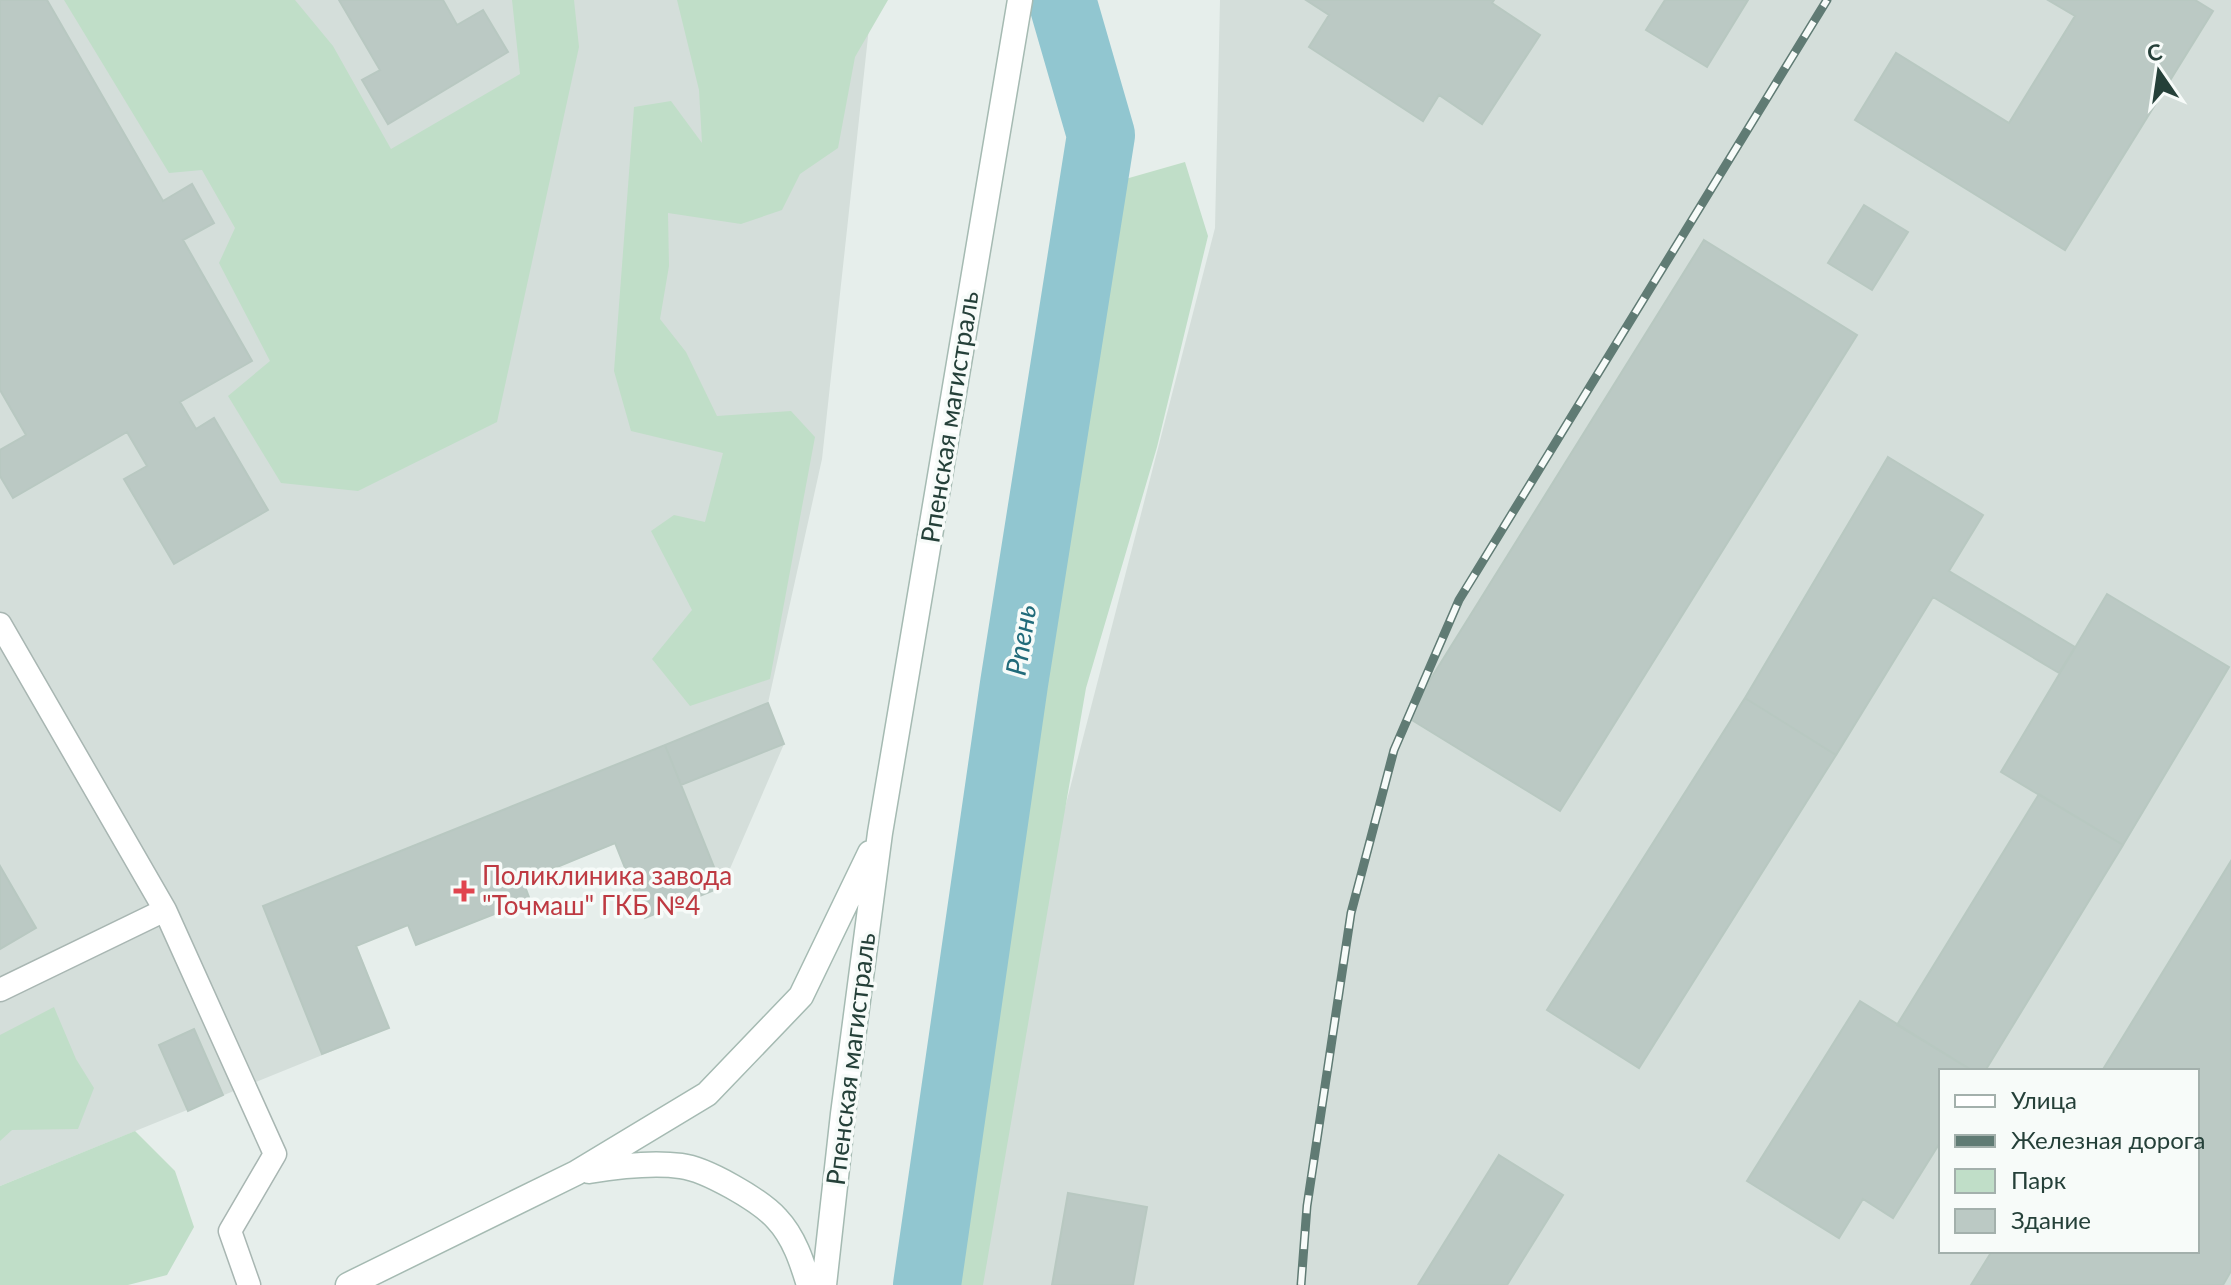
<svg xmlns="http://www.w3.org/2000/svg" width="2231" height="1285" viewBox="0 0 2231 1285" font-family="Lato,sans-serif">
  <rect width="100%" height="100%" fill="#e6eeeb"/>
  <path fill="#d4deda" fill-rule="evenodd" d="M0 0H872L822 459 768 703 784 744 722 887 645 918 615 844 523 881 530 900 416 945 408 925 357 946 389 1028 0 1186Z
    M1220 0H2231V1285H956L980 1136 1215 228ZM1941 1071H2197V1251H1941Z"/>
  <path fill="#c0dec8" d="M64 0H295L333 46 391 149 520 74 512 0H574L579 47 497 422 358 491 281 483 228 396 270 361 219 263 235 228 202 170 169 173Z
    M677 0H888L855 57 838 148 800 174 782 210 741 224 668 213 669 266 660 319 686 352 717 416 791 411 815 437 770 679 690 706 652 659 692 610 651 531 674 515 705 522 723 453 631 431 614 371 634 107 671 101 702 143 699 90Z
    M1185 162 1208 236 1157 447 1086 688 983 1285H940L1004 874 1055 580 1115 182Z
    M54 1007 76 1059 94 1088 78 1129 12 1130 0 1141V1035Z
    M135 1131 175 1171 194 1227 167 1275 128 1285H0V1186Z"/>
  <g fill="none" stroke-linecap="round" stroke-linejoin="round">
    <path stroke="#91c6d0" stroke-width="68" d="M927 1285 1014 684 1101 135 1062 0"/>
  </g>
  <path fill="#bbc9c4" stroke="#b8c8c1" stroke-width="2" d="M0 0H47L163 201 192 184 214 223 183 240 252 361 180 402 196 429 214 418 268 510 174 564 124 479 147 466 127 432 13 498 0 476V450L26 435 0 390Z
    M339 0H443L457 25 483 10 508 52 388 124 362 80 380 70Z
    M1306 0H1494L1492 3 1540 35 1482 124 1439 95 1423 121 1309 47 1329 15Z
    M1665 0H1748L1707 67 1646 30Z
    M2048 0H2195L2213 11 2065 250 1855 120 1896 53 2009 123 2075 16Z
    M1864 205 1908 232 1872 290 1828 263Z
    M1704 240 1857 335 1560 811 1407 717Z
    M1888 457 1983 515 1949 571 2075 647 2059 673 1933 597 1836 755 1745 698Z
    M2107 594 2229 667 2123 845 2001 772Z
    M1745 698 1836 755 1639 1068 1547 1010Z
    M768 703 784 744 681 785 665 745Z
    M665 745 722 887 645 918 615 843 523 881 530 900 416 945 408 925 356 946 389 1028 322 1054 263 906Z
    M2039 794 2123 845 1985 1071H1973L1897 1025Z
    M2231 861V1271L2223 1285H1971L1992 1251H2197V1071H2102Z
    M0 866 36 928 0 949Z
    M1860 1001 1973 1071H1941V1141L1893 1218 1863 1199 1839 1238 1747 1181Z
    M194 1029 223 1095 188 1111 159 1045Z
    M1499 1155 1563 1195 1507 1285H1418Z
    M1068 1193 1147 1207 1133 1285H1052Z"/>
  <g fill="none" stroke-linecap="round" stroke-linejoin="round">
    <g stroke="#a8b6b2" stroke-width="25">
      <path id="service" d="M0 624 165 910
        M0 990 165 910 275 1154 230 1231 249 1285"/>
    </g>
    <g stroke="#a5bab2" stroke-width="27">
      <path id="secondary" d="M589 1171C619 1166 651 1162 681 1166 706 1169 760 1200 777 1219 794 1237 802 1262 809 1285
        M348 1285 576 1173 707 1094 801 996 870 853
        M824 1285 843 1114 880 833 1020 0"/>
    </g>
    <use href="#service" stroke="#fff" stroke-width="22"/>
    <use href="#secondary" stroke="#fff" stroke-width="24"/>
    <g stroke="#607b74" stroke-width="9">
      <path id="rail" d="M1301 1285 1307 1206 1351 913 1394 750 1459 600 1827 0"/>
    </g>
    <use href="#rail" stroke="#f7fbf9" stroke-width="6" stroke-dasharray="18" stroke-linecap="butt"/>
  </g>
  <path fill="#e0444e" stroke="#f7fbf9" stroke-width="3" d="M460 879h8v8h8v8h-8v8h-8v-8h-8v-8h8z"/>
  <g text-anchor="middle" stroke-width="7" stroke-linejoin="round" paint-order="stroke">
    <g font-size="26" fill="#254039" stroke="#f7fbf9">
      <text transform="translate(950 417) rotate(-81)" y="9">Рпенская магистраль</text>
      <text transform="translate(851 1059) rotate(-83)" y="9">Рпенская магистраль</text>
    </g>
    <g font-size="26" fill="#be3a42" stroke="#f7fbf9" text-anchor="start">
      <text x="482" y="885">Поликлиника завода<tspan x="482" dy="30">"Точмаш" ГКБ №4</tspan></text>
    </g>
    <g font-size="28" font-style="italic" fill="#216b7a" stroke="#f7fbf9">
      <text transform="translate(1021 640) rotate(-81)" y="10">Рпень</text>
    </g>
  </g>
  <rect x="1939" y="1069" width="260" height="184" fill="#f7fbf9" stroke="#a3b0ac" stroke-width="2"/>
  <rect x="1955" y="1095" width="40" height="12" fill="#ffffff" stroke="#a3b0ac" stroke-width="2"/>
  <text x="2011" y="1109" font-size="24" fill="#254039">Улица</text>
  <rect x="1955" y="1135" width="40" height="12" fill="#607b74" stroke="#a3b0ac" stroke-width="2"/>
  <text x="2011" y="1149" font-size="24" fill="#254039">Железная дорога</text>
  <rect x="1955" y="1169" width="40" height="24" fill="#c0dec8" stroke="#a3b0ac" stroke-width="2"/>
  <text x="2011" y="1189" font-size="24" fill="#254039">Парк</text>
  <rect x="1955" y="1209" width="40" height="24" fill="#bbc9c4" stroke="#a3b0ac" stroke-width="2"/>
  <text x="2011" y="1229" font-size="24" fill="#254039">Здание</text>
  <g transform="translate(2159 72) rotate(347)" stroke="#f7fbf9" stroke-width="6" paint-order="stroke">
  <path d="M0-6L14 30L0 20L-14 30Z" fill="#254039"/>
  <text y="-12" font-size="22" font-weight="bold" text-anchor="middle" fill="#254039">С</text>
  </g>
</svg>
